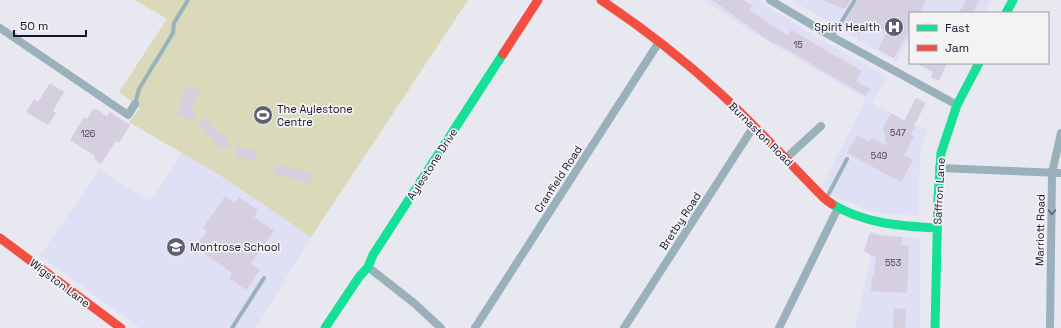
<svg xmlns="http://www.w3.org/2000/svg" width="1061" height="328" viewBox="0 0 1061 328" font-family="'Space Grotesk',sans-serif">
  <rect width="100%" height="100%" fill="#e8e8f0"/>
  <path fill="#dfdff6" d="M704 0H758L818 38 887 77 872 103 927 131 920 153 918 216 872 212 838 198 822 186 866 99 749 30Z
    M791 0H991L984 13H910V38L896 62Z
    M182 153 221 176 311 237 256 328H140L40 256 99 169 150 201Z
    M870 232 920 239V328H855L871 256 864 251Z"/>
  <path fill="#dad9ba" d="M135 0H468L311 237 221 176 129 122 140 108 119 92 167 19Z"/>
  <path fill="#d5cfe0" d="M712 0H744L752 6 749 10 788 36 791 30 862 71 856 81 870 89 865 96 776 43 775 45Z
    M822 0H851L845 9Z
    M858 0H926L919 13H910V29L894 58 878 49 887 32 874 25 870 33 862 29 859 34 843 25Z
    M966 0H980L973 13H959Z
    M915 63H947L939 81 931 77 933 72Z
    M50 83 64 92 53 111 56 113 48 125 26 112 34 99 38 102Z
    M185 86 200 90 194 101 192 111 196 112 194 120 177 116Z
    M916 98 926 103 914 126 915 127 911 134 914 136 904 155 913 160 901 182 847 153 857 135 870 142 872 138 887 146 883 127 891 113 904 121Z
    M94 108 107 116 110 112 130 125 119 143 116 141 101 164 94 159 95 156 70 140 84 117 87 119Z
    M206 118 219 134 221 132 231 144 227 148 221 149 198 125Z
    M238 146 256 151 254 161 235 156Z
    M276 164 312 173 309 183 273 174Z
    M225 196 235 203 239 197 258 210 254 217 274 231 251 263 260 270 246 290 229 278 232 273 195 247 207 231 203 228Z
    M870 233 881 236 902 237 901 245 909 246 907 293 871 291 872 277H874L876 258 864 251Z
    M894 308 906 309 905 328H893Z"/>
  <g fill="none" stroke-linecap="round" stroke-linejoin="round">
    <path stroke="#9ab1bb" stroke-width="4" d="M832 37 855 0
      M135 104 139 89 173 33 174 23 188 0
      M826 199 847 159
      M232 328 264 278"/>
    <path stroke="#9ab1bb" stroke-width="8" d="M770 0 829 35 957 105
      M0 28 128 115 135 104
      M785 159 821 126
      M939 168 1061 173
      M368 267 414 303 441 328
      M475 328 659 42
      M624 328 754 126
      M779 328 838 208
      M1050 328 1052 173 1061 133"/>
    <path stroke="#16e098" stroke-width="9" d="M1006 13 1013 0
      M832 204C865 224 900 226 937 228
      M325 328 359 277 368 267 373 255 503 54
      M935 328 938 198 941 153 957 105 979 63"/>
    <path stroke="#f24e42" stroke-width="9" d="M601 0C643 28 683 59 720 93 757 127 790 164 825 199L832 204
      M503 54 538 0
      M0 238 121 328"/>
  </g>
  <defs><path id="oneway-chevron" d="M-2-3.5L2.5 0L-2 3.5" fill="none" stroke-width="1.6" stroke-linecap="round" stroke-linejoin="round"/></defs>
  <use stroke="#586276" href="#oneway-chevron" transform="translate(1052 212) rotate(91)"/>
  <defs>
    <g id="hospital-disc" transform="scale(1)"><circle r="9.5" fill="#605e73" stroke="#f3f3f3"/><path d="M-5-5h3v3.5h4V-5h3V5h-3V1.5h-4V5h-3Z" fill="#fff"/></g>
    <g id="stadium-disc" transform="scale(1)"><circle r="9.5" fill="#605e73" stroke="#f3f3f3"/><path d="M0-5a6.5 5 0 1 0 0 10a6.5 5 0 1 0 0-10ZM-3.5-1.8h7v3.6h-7Z" fill="#fff"/></g>
    <g id="school-disc" transform="scale(1)"><circle r="9.5" fill="#605e73" stroke="#f3f3f3"/><path d="M0-5L7-2L0 1L-7-2ZM-4 1L0 2.5L4 1V4Q0 6-4 4Z" fill="#fff"/></g>
  </defs>
  <g fill-rule="evenodd">
    <use href="#hospital-disc" x="894" y="27"/>
    <use href="#stadium-disc" x="263" y="115"/>
    <use href="#school-disc" x="176" y="247"/>
  </g>
  <g text-anchor="middle" stroke-width="3.5" stroke-linejoin="round" paint-order="stroke">
    <g font-size="9" fill="#46425c">
      <text x="798" y="48">15</text>
      <text x="898" y="136">547</text>
      <text x="88" y="137">126</text>
      <text x="879" y="159">549</text>
      <text x="893" y="266">553</text>
    </g>
    <g font-size="11" fill="#171330" stroke="#f3f3f3" text-anchor="start">
      <text x="880" y="31" text-anchor="end">Spirit Health</text>
      <text x="277" y="113">The Aylestone<tspan x="277" dy="13">Centre</tspan></text>
      <text x="190" y="251">Montrose School</text>
    </g>
    <g font-size="11" fill="#171330" stroke="#f3f3f3">
      <text transform="translate(761 134) rotate(45)" y="4">Burnaston Road</text>
      <text transform="translate(432 164) rotate(-57)" y="4">Aylestone Drive</text>
      <text transform="translate(558 179) rotate(-57)" y="4">Cranfield Road</text>
      <text transform="translate(939 191) rotate(-87)" y="4">Saffron Lane</text>
      <text transform="translate(680 221) rotate(-57)" y="4">Bretby Road</text>
      <text transform="translate(1040 230) rotate(-89)" y="4">Marriott Road</text>
      <text transform="translate(60 283) rotate(37)" y="4">Wigston Lane</text>
    </g>
  </g>
  <rect x="909" y="12" width="140" height="52" fill="#f3f3f3" stroke="#9b99a5"/>
  <rect x="917" y="25" width="20" height="6" fill="#16e098" stroke="#9b99a5"/>
  <text x="945" y="32" font-size="12" fill="#171330">Fast</text>
  <rect x="917" y="45" width="20" height="6" fill="#f24e42" stroke="#9b99a5"/>
  <text x="945" y="52" font-size="12" fill="#171330">Jam</text>
  <path d="M14 30v6h72v-6" fill="none" stroke="#171330" stroke-width="2"/>
  <text x="20" y="30" font-size="12" fill="#171330" stroke="#f3f3f3" stroke-width="3" paint-order="stroke">50 m</text>
</svg>
